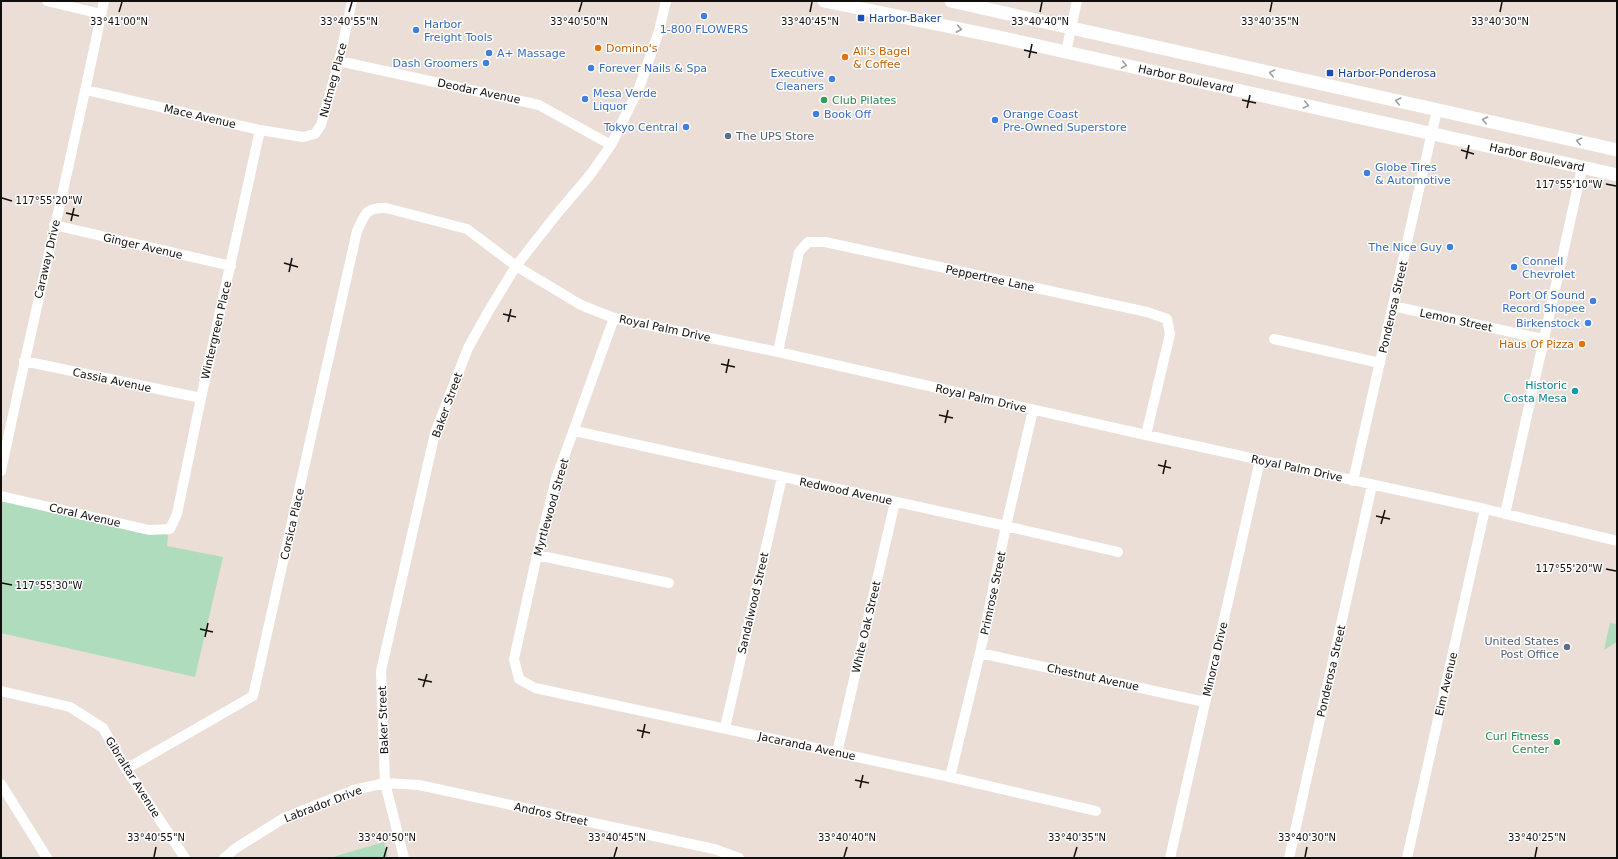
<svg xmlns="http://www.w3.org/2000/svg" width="1618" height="859" viewBox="0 0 1618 859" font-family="'DejaVu Sans',sans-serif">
  <rect width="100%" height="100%" fill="#eaded7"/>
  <path fill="#aedcbd" d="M1 500 168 535 167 546 223 557 195 677 1 633Z
    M1610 623 1617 624V642L1604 650Z
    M384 842 388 858H332L336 856Z"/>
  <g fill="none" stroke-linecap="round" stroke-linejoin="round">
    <path stroke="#fff" stroke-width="10" d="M47 1 101 14
      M1066 52 1077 1
      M339 61 539 105 611 145
      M86 90 260 130 303 137 315 134 321 125 339 61 352 1
      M54 225 231 266
      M1393 306 1543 339
      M614 318 556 479 537 555 514 659 519 679 535 688 950 777 1096 811
      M1274 339 1380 363
      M778 352 799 252 808 242H825L1147 312 1167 319 1170 334 1146 435
      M24 361 201 398
      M575 431 1006 526 1118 552
      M1 471C34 314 72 158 104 1
      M1353 481 1437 110
      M1 496 149 530 170 529 177 514 201 398 260 130
      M1505 514 1582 168
      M537 555 669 583
      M980 653 1205 702
      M1 691 70 707 103 728 126 769 185 858
      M725 728 782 477
      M837 753 895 502
      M126 769 253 696 357 231C365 215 365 207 386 208L467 229 516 266 581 305 614 318 778 352 1146 435 1485 509 1617 541
      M950 777 980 653 1006 526 1033 410
      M1 784 47 858
      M224 858 236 848 284 818 354 790 385 783 419 785 714 849 739 858
      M404 858 385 783 381 671 435 433 468 348 488 312 516 266 556 215 590 175 611 145 639 88 659 31 666 1
      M1170 858 1260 460
      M1289 858 1372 485
      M1407 858 1485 509"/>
    <g stroke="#fff" stroke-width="13">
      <path id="s1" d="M824 1 999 37 1617 175"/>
      <path d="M951 1 1617 150"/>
    </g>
  </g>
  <defs><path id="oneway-chevron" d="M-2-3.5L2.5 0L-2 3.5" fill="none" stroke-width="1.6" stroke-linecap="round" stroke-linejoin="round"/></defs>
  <g stroke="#a09f9e">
    <use href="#oneway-chevron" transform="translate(959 29) rotate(11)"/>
    <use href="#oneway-chevron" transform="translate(1124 65) rotate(12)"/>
    <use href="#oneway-chevron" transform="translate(1272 73) rotate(-167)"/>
    <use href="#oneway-chevron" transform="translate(1398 101) rotate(-167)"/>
    <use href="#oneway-chevron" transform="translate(1306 105) rotate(12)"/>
    <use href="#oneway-chevron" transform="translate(1485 120) rotate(-168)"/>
    <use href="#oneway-chevron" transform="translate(1579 141) rotate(-167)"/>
  </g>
  <path fill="none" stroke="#120e0c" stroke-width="1.5" d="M119 12 122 2M349 12 352 2M579 12 582 2M810 12 812 2M1040 12 1042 2M1270 12 1272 2M1500 12 1502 2M1024 50 1037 53M1029 58 1032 44M1242 100 1256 103M1247 108 1250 95M1461 150 1474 154M1466 159 1469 145M1606 184 1616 186M2 198 12 201M66 213 79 216M71 221 74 208M284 263 298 267M289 272 292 258M503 314 516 317M508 322 511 309M721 364 735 367M726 373 729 359M939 415 953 418M945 423 948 410M1158 465 1171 468M1163 474 1166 460M1376 516 1390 519M1381 524 1385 510M1606 569 1616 571M2 583 12 585M200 629 213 632M205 637 208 623M418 679 432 682M423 687 427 674M637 730 650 733M642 738 645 724M855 780 869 783M860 788 863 775M154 857 156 847M384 857 387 847M614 857 617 847M844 857 847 847M1074 857 1077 847M1305 857 1307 847M1535 857 1537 847"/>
  <g fill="#3f7fe0" stroke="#fff" stroke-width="1.5">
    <circle cx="704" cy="16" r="4"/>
    <circle cx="416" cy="30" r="4"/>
    <circle cx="489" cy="53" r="4"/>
    <circle cx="486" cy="63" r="4"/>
    <circle cx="591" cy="68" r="4"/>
    <circle cx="832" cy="79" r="4"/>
    <circle cx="585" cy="99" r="4"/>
    <circle cx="816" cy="114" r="4"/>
    <circle cx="995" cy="120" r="4"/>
    <circle cx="686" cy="127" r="4"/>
    <circle cx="1367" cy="173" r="4"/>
    <circle cx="1450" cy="247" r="4"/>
    <circle cx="1514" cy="267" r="4"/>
    <circle cx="1593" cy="301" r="4"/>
    <circle cx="1588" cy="323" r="4"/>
  </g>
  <g fill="#1a4fb4" stroke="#fff" stroke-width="1.5">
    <rect x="857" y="14" width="8" height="8" rx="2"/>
    <rect x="1326" y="69" width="8" height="8" rx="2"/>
  </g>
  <g fill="#e8710a" stroke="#fff" stroke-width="1.5">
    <circle cx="598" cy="48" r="4"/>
    <circle cx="845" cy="57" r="4"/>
    <circle cx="1582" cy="344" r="4"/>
  </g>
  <g fill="#2e9e5b" stroke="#fff" stroke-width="1.5">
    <circle cx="824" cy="100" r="4"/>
    <circle cx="1557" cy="742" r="4"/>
  </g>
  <g fill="#5c6f8a" stroke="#fff" stroke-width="1.5">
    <circle cx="728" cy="136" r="4"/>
    <circle cx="1567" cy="647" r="4"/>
  </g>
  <circle fill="#0f9aa8" stroke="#fff" stroke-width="1.5" cx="1575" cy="391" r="4"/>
  <g text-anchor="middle" stroke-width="3" stroke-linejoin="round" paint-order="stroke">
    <g font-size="11" fill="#164399" stroke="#fff" text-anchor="start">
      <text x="869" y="22">Harbor-Baker</text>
      <text x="1338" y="77">Harbor-Ponderosa</text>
    </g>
    <g font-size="11" fill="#366cbe" stroke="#fff" text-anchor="start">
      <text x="424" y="28">Harbor<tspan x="424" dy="13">Freight Tools</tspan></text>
      <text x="704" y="33" text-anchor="middle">1-800 FLOWERS</text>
      <text x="497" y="57">A+ Massage</text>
      <text x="478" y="67" text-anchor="end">Dash Groomers</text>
      <text x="599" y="72">Forever Nails &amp; Spa</text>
      <text x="824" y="77" text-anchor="end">Executive<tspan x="824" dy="13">Cleaners</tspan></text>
      <text x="593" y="97">Mesa Verde<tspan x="593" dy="13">Liquor</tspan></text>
      <text x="824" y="118">Book Off</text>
      <text x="1003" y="118">Orange Coast<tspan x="1003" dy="13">Pre-Owned Superstore</tspan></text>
      <text x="678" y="131" text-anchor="end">Tokyo Central</text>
      <text x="1375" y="171">Globe Tires<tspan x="1375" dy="13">&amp; Automotive</tspan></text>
      <text x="1442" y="251" text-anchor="end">The Nice Guy</text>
      <text x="1522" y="265">Connell<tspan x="1522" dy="13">Chevrolet</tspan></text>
      <text x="1585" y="299" text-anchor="end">Port Of Sound<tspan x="1585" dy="13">Record Shopee</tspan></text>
      <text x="1580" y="327" text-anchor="end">Birkenstock</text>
    </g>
    <g font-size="11" fill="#c56008" stroke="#fff" text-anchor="start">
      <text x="606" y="52">Domino's</text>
      <text x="853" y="55">Ali's Bagel<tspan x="853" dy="13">&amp; Coffee</tspan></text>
      <text x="1574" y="348" text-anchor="end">Haus Of Pizza</text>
    </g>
    <g font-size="11" fill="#120e0c" stroke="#fff">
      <text dy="4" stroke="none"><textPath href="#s1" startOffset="370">Harbor Boulevard</textPath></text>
      <text transform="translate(333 80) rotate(-75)" y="4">Nutmeg Place</text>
      <text transform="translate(479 91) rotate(12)" y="4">Deodar Avenue</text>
      <text transform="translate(200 116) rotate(13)" y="4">Mace Avenue</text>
      <text dy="4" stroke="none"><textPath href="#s1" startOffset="730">Harbor Boulevard</textPath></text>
      <text transform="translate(143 246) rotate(13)" y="4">Ginger Avenue</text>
      <text transform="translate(47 259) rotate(-77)" y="4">Caraway Drive</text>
      <text transform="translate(990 278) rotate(12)" y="4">Peppertree Lane</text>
      <text transform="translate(1393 307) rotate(-77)" y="4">Ponderosa Street</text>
      <text transform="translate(1456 320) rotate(12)" y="4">Lemon Street</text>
      <text transform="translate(665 328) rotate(12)" y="4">Royal Palm Drive</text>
      <text transform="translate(216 330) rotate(-77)" y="4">Wintergreen Place</text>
      <text transform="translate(112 380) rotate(12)" y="4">Cassia Avenue</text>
      <text transform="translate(981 398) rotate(13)" y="4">Royal Palm Drive</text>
      <text transform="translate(447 405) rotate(-70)" y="4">Baker Street</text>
      <text transform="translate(1297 468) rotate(12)" y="4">Royal Palm Drive</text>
      <text transform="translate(846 491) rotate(12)" y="4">Redwood Avenue</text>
      <text transform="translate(551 507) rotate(-74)" y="4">Myrtlewood Street</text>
      <text transform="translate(85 515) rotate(13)" y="4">Coral Avenue</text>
      <text transform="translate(292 524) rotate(-77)" y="4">Corsica Place</text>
      <text transform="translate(993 593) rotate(-78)" y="4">Primrose Street</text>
      <text transform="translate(753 603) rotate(-77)" y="4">Sandalwood Street</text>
      <text transform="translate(866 627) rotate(-77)" y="4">White Oak Street</text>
      <text transform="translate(1215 659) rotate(-77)" y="4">Minorca Drive</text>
      <text transform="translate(1331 671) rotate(-77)" y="4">Ponderosa Street</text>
      <text transform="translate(1093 677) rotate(12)" y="4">Chestnut Avenue</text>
      <text transform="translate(1446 684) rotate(-77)" y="4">Elm Avenue</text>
      <text transform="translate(383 720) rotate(-92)" y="4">Baker Street</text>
      <text transform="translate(807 746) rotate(12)" y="4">Jacaranda Avenue</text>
      <text transform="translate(133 777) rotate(58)" y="4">Gibraltar Avenue</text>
      <text transform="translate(323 804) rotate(-21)" y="4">Labrador Drive</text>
      <text transform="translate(551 814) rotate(12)" y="4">Andros Street</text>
    </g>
    <g font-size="11" fill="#27864d" stroke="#fff" text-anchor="start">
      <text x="832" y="104">Club Pilates</text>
      <text x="1549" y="740" text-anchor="end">Curl Fitness<tspan x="1549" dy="13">Center</tspan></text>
    </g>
    <g font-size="11" fill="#4e5e75" stroke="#fff" text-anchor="start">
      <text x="736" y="140">The UPS Store</text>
      <text x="1559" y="645" text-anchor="end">United States<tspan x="1559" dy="13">Post Office</tspan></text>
    </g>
    <g font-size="11" fill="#0d838f" stroke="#fff" text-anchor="end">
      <text x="1567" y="389">Historic<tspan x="1567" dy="13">Costa Mesa</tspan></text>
    </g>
  </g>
  <g font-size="10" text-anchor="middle" fill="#120e0c" stroke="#fff" stroke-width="3" stroke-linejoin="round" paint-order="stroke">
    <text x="119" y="25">33°41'00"N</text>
    <text x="349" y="25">33°40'55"N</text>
    <text x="579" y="25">33°40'50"N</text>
    <text x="810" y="25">33°40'45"N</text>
    <text x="1040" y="25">33°40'40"N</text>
    <text x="1270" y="25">33°40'35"N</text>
    <text x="1500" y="25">33°40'30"N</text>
    <text x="1569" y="188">117°55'10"W</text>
    <text x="49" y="204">117°55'20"W</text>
    <text x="1569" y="572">117°55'20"W</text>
    <text x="49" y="589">117°55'30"W</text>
    <text x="156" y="841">33°40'55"N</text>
    <text x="387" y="841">33°40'50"N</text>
    <text x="617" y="841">33°40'45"N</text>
    <text x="847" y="841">33°40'40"N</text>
    <text x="1077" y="841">33°40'35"N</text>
    <text x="1307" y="841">33°40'30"N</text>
    <text x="1537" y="841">33°40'25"N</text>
  </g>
  <rect width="1618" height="859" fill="none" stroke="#120e0c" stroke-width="4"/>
</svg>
